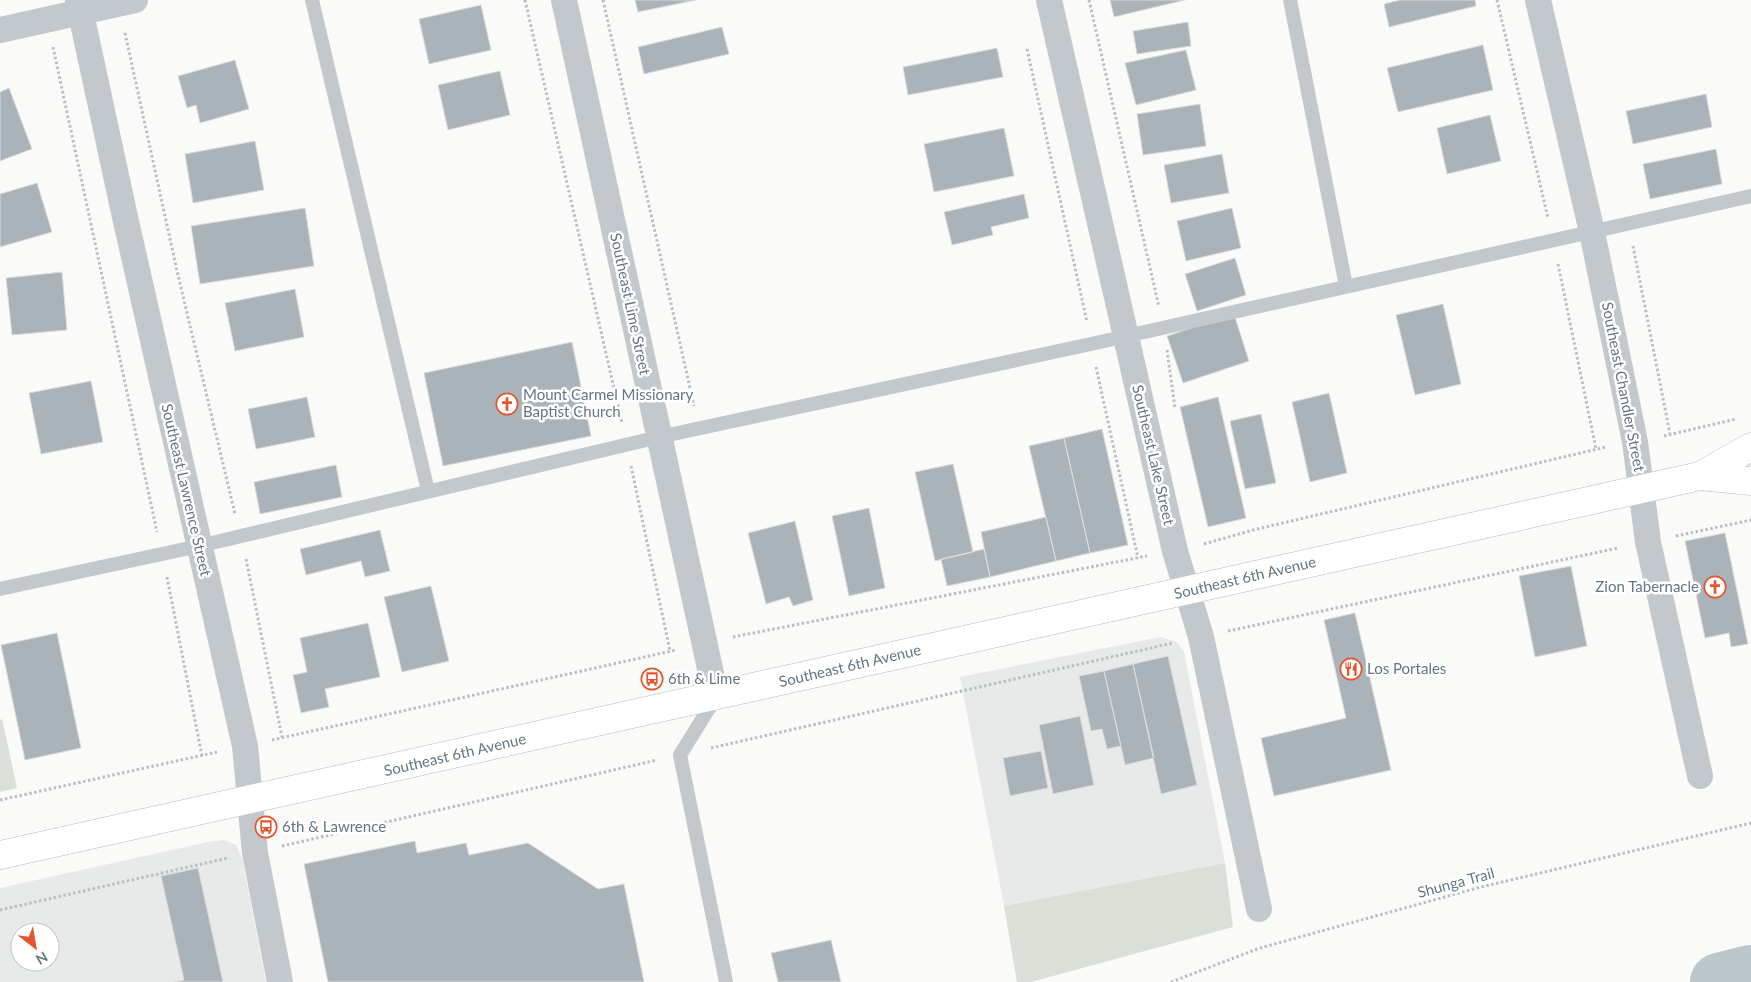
<svg xmlns="http://www.w3.org/2000/svg" width="1751" height="982" viewBox="0 0 1751 982" font-family="Lato,sans-serif">
  <rect width="100%" height="100%" fill="#fafaf8"/>
  <path fill="#e8e9e9" fill-rule="evenodd" d="M1161 637 1177 642 1184 652 1225 863 1004 906 960 677Z
    M224 840 236 845 242 858 266 982H0V888L208 842ZM20 932H50V962H20Z"/>
  <path fill="#dadfd7" d="M2 719 17 788 0 792V720Z
    M1225 863 1233 927 1031 982H1017L1004 906Z"/>
  <g fill="none" stroke-linecap="round" stroke-linejoin="round">
    <path stroke="#bbc7cb" stroke-width="58" d="M1719 982 1751 974"/>
  </g>
  <path fill="#aab3b9" stroke="#dcdcda" d="M635 0H696L638 12Z
    M1110 0H1185L1114 17Z
    M1400 0H1475L1476 6 1389 27 1384 4Z
    M481 5 491 50 429 64 419 19Z
    M1188 22 1191 46 1137 54 1133 31Z
    M722 27 729 54 644 74 638 47Z
    M1483 45 1493 90 1398 112 1387 68Z
    M997 48 1003 77 908 95 903 67Z
    M1186 50 1196 90 1136 105 1125 63Z
    M235 60 249 109 200 123 196 105 187 108 178 76Z
    M500 71 510 115 448 130 438 85Z
    M9 88 32 149 0 161V92Z
    M1706 94 1712 127 1633 144 1626 111Z
    M1200 104 1206 146 1143 155 1137 114Z
    M1490 115 1501 161 1447 174 1437 128Z
    M1004 128 1014 176 934 192 924 144Z
    M255 141 264 190 193 203 185 154Z
    M1716 149 1722 184 1650 199 1643 164Z
    M1222 154 1229 193 1171 203 1164 165Z
    M37 183 52 232 0 247V194Z
    M1024 194 1029 218 991 227 993 235 952 245 944 212Z
    M305 208 314 266 200 284 191 226Z
    M1232 208 1241 248 1186 261 1177 221Z
    M1235 258 1246 295 1197 311 1185 274Z
    M62 272 67 330 12 335 6 278Z
    M295 289 304 337 235 351 225 303Z
    M1443 304 1461 384 1415 395 1396 315Z
    M1234 314 1249 361 1183 383 1167 336Z
    M572 342 591 436 443 466 424 373Z
    M91 381 103 442 41 454 29 393Z
    M1329 393 1347 473 1310 482 1292 402Z
    M307 397 315 437 256 449 248 409Z
    M1218 397 1246 518 1208 527 1180 407Z
    M1261 414 1276 483 1245 489 1230 421Z
    M1102 429 1128 545 1090 553 1064 438Z
    M1064 438 1090 553 1056 561 1029 446Z
    M953 464 973 552 935 561 915 472Z
    M336 465 342 497 260 514 254 482Z
    M869 508 885 588 849 596 832 516Z
    M1046 517 1056 561 990 577 981 532Z
    M795 521 813 600 793 606 789 597 766 604 748 533Z
    M380 530 390 571 365 577 361 561 306 575 300 549Z
    M1725 533 1748 644 1731 647 1729 633 1705 638 1685 541Z
    M984 549 990 577 947 586 941 559Z
    M1571 566 1587 646 1535 657 1519 576Z
    M431 586 449 661 402 672 384 597Z
    M1355 613 1391 770 1274 796 1261 738 1346 718 1324 620Z
    M368 623 380 677 325 689 329 707 301 713 293 675 307 672 300 638Z
    M57 633 81 748 25 760 1 645Z
    M1168 656 1197 785 1161 794 1133 664Z
    M1133 664 1154 758 1125 765 1104 671Z
    M1104 671 1121 746 1107 749 1102 729 1091 731 1079 676Z
    M1080 716 1094 785 1053 794 1039 725Z
    M1041 751 1048 788 1010 796 1003 758Z
    M415 841 417 853 466 843 469 855 528 843 598 889 624 884 644 982H328L304 864Z
    M198 868 223 982H174L184 980 161 876Z
    M831 940 841 982H778L771 953Z"/>
  <g fill="none" stroke-linecap="round" stroke-linejoin="round">
    <g stroke="#b5babe" stroke-width="29">
      <path id="primary" d="M1700 476 1751 481
        M0 855 1700 476 1751 447"/>
    </g>
    <path stroke="#bbbfc2" stroke-width="3" stroke-dasharray="2.5 2.5" stroke-linecap="butt" d="M525 0 622 423
      M603 0 694 406
      M1089 0 1159 307
      M1497 0 1548 218
      M125 33 177 271 235 514
      M53 47 157 532
      M1027 49 1087 322
      M1633 246 1670 434
      M1558 264 1596 449
      M1167 350 1175 408
      M1096 367 1138 558
      M1664 436 1736 419
      M631 466 670 651
      M1676 536 1751 520
      M1204 544 1253 530 1606 447
      M246 559 282 737
      M167 577 202 756
      M1228 631 1618 548
      M733 637 1147 556
      M272 740 676 650
      M711 748 1173 643
      M0 800 217 752
      M282 846 657 760
      M0 910 228 858
      M1171 982 1260 948 1477 888 1751 823"/>
    <path stroke="#c3c8cc" stroke-width="14" d="M312 0 428 491
      M1290 0 1346 286
      M0 589 199 546 659 437 1091 344 1751 196
      M716 697 680 755 726 982"/>
    <path stroke="#c3c8cc" stroke-width="26" d="M78 0 125 217 245 746 255 853 280 982
      M564 0 716 696
      M1049 0 1175 551 1201 637 1259 909
      M1538 0 1592 232 1635 442 1648 542 1700 776
      M0 30 135 0"/>
    <use href="#primary" stroke="#fff" stroke-width="28"/>
  </g>
  <defs>
    <g id="church-ring" transform="scale(1.125)"><circle r="9.5" fill="#fff" stroke="#e4572e" stroke-width="1.5"/><path d="M-1.2-6h2.4v3.5h3.3v2.4h-3.3V6h-2.4V-.1h-3.3v-2.4h3.3Z" fill="#e4572e"/></g>
    <g id="restaurant-ring" transform="scale(1.125)"><circle r="9.5" fill="#fff" stroke="#e4572e" stroke-width="1.5"/><path d="M-5-6h1v4h1v-4h1v4h1v-4h1v5L-1.5 .5V6h-2V.5L-5-1ZM5-6V6H3V1.5H1.5Q1.5-4 5-6Z" fill="#e4572e"/></g>
    <g id="bus-ring" transform="scale(1.125)"><circle r="9.5" fill="#fff" stroke="#e4572e" stroke-width="1.5"/><path d="M-5-6H5V4H4V6H2V4H-2V6H-4V4H-5ZM-3.5-4V0h7V-4ZM-3.5 1.2v1.5H-2V1.2ZM2 1.2v1.5H3.5V1.2Z" fill="#e4572e"/></g>
  </defs>
  <g fill-rule="evenodd">
    <use href="#church-ring" x="507" y="404"/>
    <use href="#church-ring" x="1715" y="587"/>
    <use href="#restaurant-ring" x="1351" y="669"/>
    <use href="#bus-ring" x="652" y="679"/>
    <use href="#bus-ring" x="266" y="827"/>
  </g>
  <g text-anchor="middle" stroke-width="5" stroke-linejoin="round" paint-order="stroke">
    <g font-size="15" fill="#657683" stroke="#fff">
      <text transform="translate(630 304) rotate(78)" y="5">Southeast Lime Street</text>
      <text transform="translate(1623 387) rotate(79)" y="5">Southeast Chandler Street</text>
      <text transform="translate(1153 455) rotate(77)" y="5">Southeast Lake Street</text>
      <text transform="translate(186 490) rotate(77)" y="5">Southeast Lawrence Street</text>
      <text transform="translate(1245 578) rotate(-13)" y="5">Southeast 6th Avenue</text>
      <text transform="translate(850 666) rotate(-13)" y="5">Southeast 6th Avenue</text>
      <text transform="translate(455 755) rotate(-13)" y="5">Southeast 6th Avenue</text>
      <text transform="translate(1456 883) rotate(-15)" y="5">Shunga Trail</text>
    </g>
    <g font-size="15" fill="#657683" stroke="#fff" text-anchor="start">
      <text x="523" y="400">Mount Carmel Missionary<tspan x="523" dy="17">Baptist Church</tspan></text>
      <text x="1699" y="592" text-anchor="end">Zion Tabernacle</text>
      <text x="1367" y="674">Los Portales</text>
      <text x="668" y="684">6th &amp; Lime</text>
      <text x="282" y="832">6th &amp; Lawrence</text>
    </g>
  </g>
  <g transform="translate(35 947) rotate(149)"><circle r="24" fill="#ffffff" stroke="#c1c8cd"/>
  <path d="M0-4L9 19L0 12L-9 19Z" fill="#e4572e"/>
  <text y="-8" font-size="14" font-weight="bold" text-anchor="middle" fill="#657683">N</text>
  </g>
</svg>
